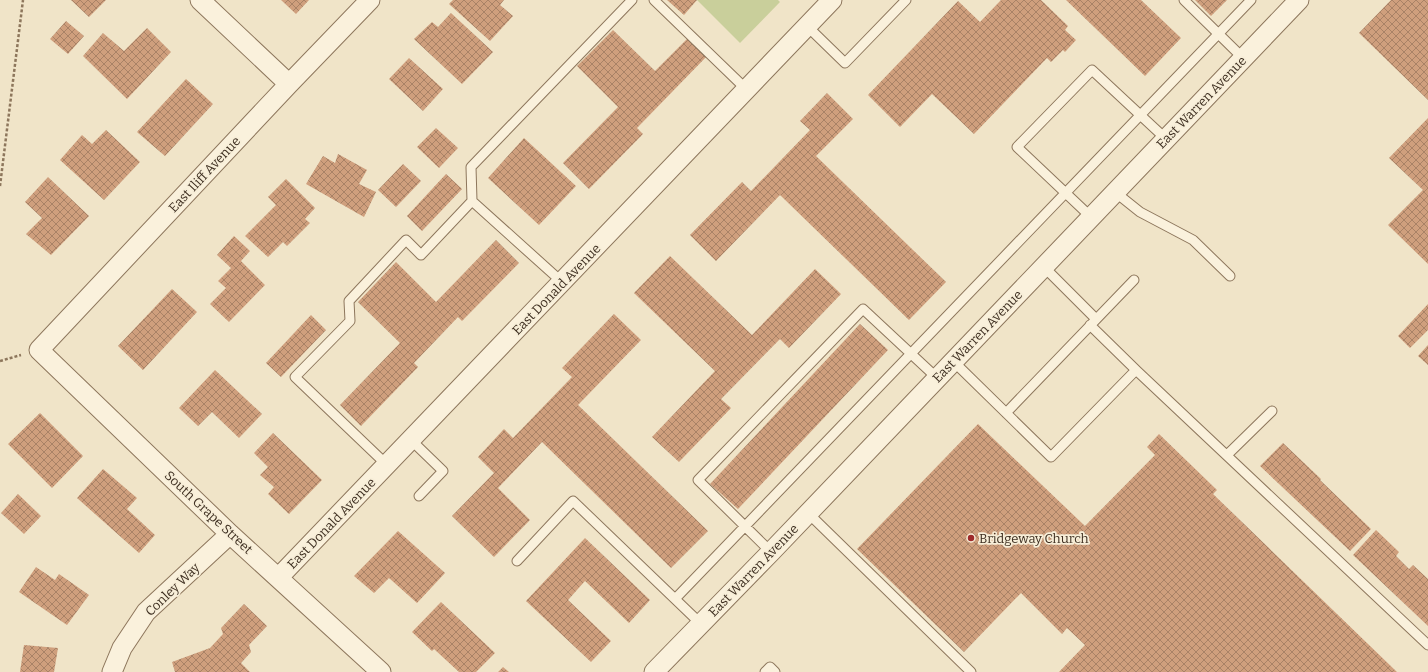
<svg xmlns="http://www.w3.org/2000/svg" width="1428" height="672" viewBox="0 0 1428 672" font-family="Bitter,serif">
  <defs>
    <pattern id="building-cross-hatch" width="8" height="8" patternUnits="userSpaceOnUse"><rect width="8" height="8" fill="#cf9f7d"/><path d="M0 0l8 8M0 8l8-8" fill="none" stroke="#a98266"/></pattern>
  </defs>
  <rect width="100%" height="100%" fill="#f0e4c8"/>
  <path fill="#c9cf9b" d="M697 0H778L780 2 740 43Z"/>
  <path fill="url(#building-cross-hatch)" d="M71 0H106L89 17Z
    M281 0H309L296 14Z
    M453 0H504L500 5 513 16 490 41 449 4Z
    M667 0H697L684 15Z
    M1001 0H1041L1068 26 1065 30 1076 40 1065 52 1063 50 1051 62 1047 58 974 134 932 94 900 127 868 95 958 1 980 22Z
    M1066 0H1141L1181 38 1145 76Z
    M1195 0H1227L1211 16Z
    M1391 0H1428V100L1359 33Z
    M451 13 493 52 462 84 414 39 432 22 438 27Z
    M66 21 84 36 68 54 50 39Z
    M147 28 171 52 127 99 83 56 103 33 124 51Z
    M613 30 655 71 689 37 708 55 637 128 643 134 589 189 563 163 618 107 577 66Z
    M409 58 443 89 423 111 389 79Z
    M186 79 213 104 165 156 137 132Z
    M827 93 853 119 816 156 946 282 909 320 780 195 716 261 690 235 742 182 751 191 810 130 800 121Z
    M1428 118V264L1388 225 1423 190 1389 158Z
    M436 128 458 148 439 168 417 147Z
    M106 130 140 162 104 200 60 160 82 135 92 144Z
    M524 138 576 186 539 225 488 178Z
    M338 154 367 170 359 184 376 192 364 217 306 184 323 156 335 163Z
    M403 164 421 181 396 207 378 190Z
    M446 174 462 189 422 231 407 216Z
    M48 177 89 216 51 255 26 234 42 218 25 202Z
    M286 179 315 208 305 219 310 223 287 246 283 242 268 257 245 236 276 205 268 197Z
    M234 236 250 251 241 261 265 285 229 322 210 304 226 288 218 281 231 268 217 255Z
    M496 240 519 263 462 321 458 317 414 363 418 367 361 426 340 405 400 343 358 302 396 262 436 302Z
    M670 256 752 335 815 269 841 294 789 348 780 339 721 399 731 408 679 462 652 437 715 371 634 293Z
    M172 289 197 312 143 370 118 346Z
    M1428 304V330L1410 348 1398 336Z
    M614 314 641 340 578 405 708 531 671 568 542 442 498 488 530 520 494 557 452 516 494 473 478 457 504 429 513 438 572 377 562 368Z
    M311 315 326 330 281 377 266 363Z
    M860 324 888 350 738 509 710 484Z
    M1428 345V365L1418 356Z
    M215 370 262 414 239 438 212 412 198 426 179 408Z
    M40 413 83 456 52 488 8 444Z
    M978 424 1085 526 1155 455 1147 447 1159 434 1217 490 1213 494 1397 672H1059L1085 645 1067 628 1062 634 1021 593 964 652 857 549Z
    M273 433 322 480 289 514 268 494 274 487 260 475 268 467 254 453Z
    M1283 443 1321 479 1320 480 1371 529 1350 551 1260 466Z
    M103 469 137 498 127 509 155 535 139 553 77 498Z
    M18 494 41 516 24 534 1 513Z
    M1376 530 1399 552 1396 556 1409 569 1413 565 1428 579V626L1353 555Z
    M398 531 445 573 417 603 389 578 374 593 354 576Z
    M585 538 650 600 629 623 585 581 568 600 611 641 591 662 526 601Z
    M36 567 55 580 59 574 89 595 67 625 19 592Z
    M441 602 495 653 476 672H459L434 649 432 651 412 632Z
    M244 604 267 626 249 645 251 652 241 663 250 672H175L172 662 210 648 223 634 221 628Z
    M24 645 58 648 54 672H20Z
    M503 667 509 672H498Z"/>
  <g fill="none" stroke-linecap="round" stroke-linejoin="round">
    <g stroke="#8d765c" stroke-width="11">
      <path id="service" d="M654 0 746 89
        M1184 0 1243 58
        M807 26 845 63 906 0
        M1115 192 1140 212 1193 240 1230 276
        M472 201 562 282
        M1091 217 1017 147 1092 70 1166 139
        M1044 267 1096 319
        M1090 325 1136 370
        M953 361 1051 457 1136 370 1428 645
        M1006 413 1134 280
        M411 440 443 471 419 496
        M1227 455 1272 411
        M387 465 295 377 350 321 349 301 406 240 421 255 472 201 471 167 632 0
        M808 513 971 672
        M771 552 698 480 863 309 937 378
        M517 561 573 501 675 599 1251 0
        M675 599 701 624
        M765 672 770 667 775 672"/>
    </g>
    <g stroke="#8d765c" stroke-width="21">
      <path id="minor" d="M200 0 289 84
        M370 0 289 84 39 350 230 534 381 672
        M279 577 832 0
        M112 672 122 648 146 612 230 534
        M654 672 771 552 1299 0"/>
    </g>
    <path stroke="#8d765c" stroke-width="2.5" stroke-dasharray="3 2" stroke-linecap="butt" d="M0 186 23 0
      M0 361 21 355"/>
    <use href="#service" stroke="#faf1dc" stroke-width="9"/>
    <use href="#minor" stroke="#faf1dc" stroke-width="19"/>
  </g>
  <circle fill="#9e2a2b" stroke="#f7eed8" stroke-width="1.5" cx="971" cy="538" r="4"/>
  <g text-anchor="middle" stroke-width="3.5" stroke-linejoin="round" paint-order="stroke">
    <g font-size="13" fill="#3d2e20" stroke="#f7eed8">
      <text transform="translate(1201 102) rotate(-46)" y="5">East Warren Avenue</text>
      <text transform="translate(204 174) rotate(-47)" y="5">East Iliff Avenue</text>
      <text transform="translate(556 289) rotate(-46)" y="5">East Donald Avenue</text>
      <text transform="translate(977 336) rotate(-46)" y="5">East Warren Avenue</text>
      <text transform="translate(209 512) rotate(43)" y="5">South Grape Street</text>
      <text transform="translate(331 523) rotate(-46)" y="5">East Donald Avenue</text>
      <text transform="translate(753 570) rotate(-46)" y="5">East Warren Avenue</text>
      <text transform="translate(172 589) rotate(-44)" y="5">Conley Way</text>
    </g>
    <g font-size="13" fill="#3d2e20" stroke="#f7eed8" text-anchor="start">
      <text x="979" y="543">Bridgeway Church</text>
    </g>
  </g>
</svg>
